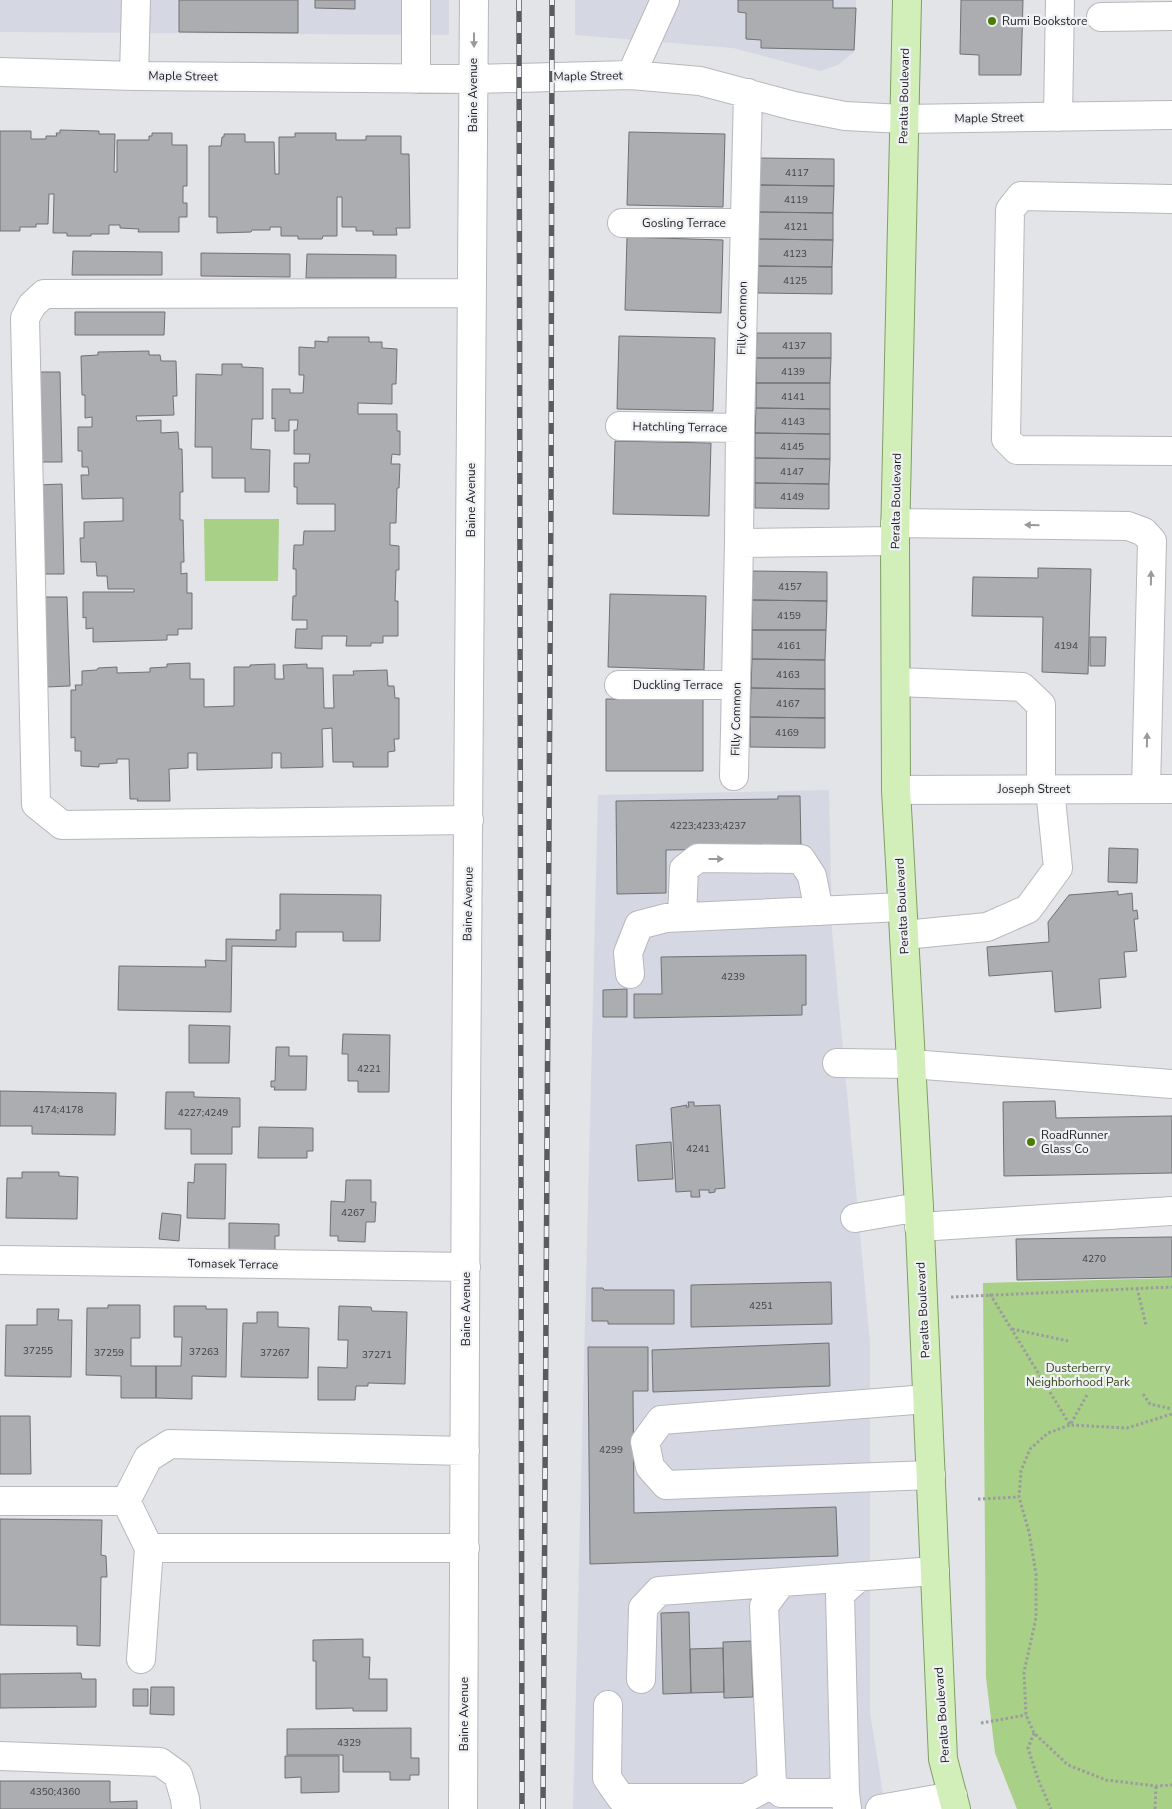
<svg xmlns="http://www.w3.org/2000/svg" width="1172" height="1809" viewBox="0 0 1172 1809" font-family="'Nunito Sans',sans-serif">
  <rect width="100%" height="100%" fill="#e3e4e8"/>
  <path fill="#d5d8e3" d="M0 0H449V35L0 32Z
    M575 0H856L855 51 838 65 820 71 733 48 575 35Z
    M829 790 832 930 870 1342V1713L883 1793 888 1809H573L598 795Z"/>
  <path fill="#a8d086" d="M204 519H279L278 581H205Z
    M1172 1278V1809H1017L995 1753 986 1677 983 1283Z"/>
  <path fill="#acadb1" stroke="#707174" d="M179 0H298V33L179 32Z
    M315 0H355V9L315 8Z
    M738 0H833V8H856L854 50 761 48V40L746 39V13L738 12Z
    M961 0H1023L1021 75H979V55L960 54Z
    M60 130 99 131V134H115L114 172H117V140H149V136H152V133H172V145H187V186H183V203H187V217H179V232H138L139 229 120 228V225H109V234H91V236H67V233H53L54 194H49L48 224H36V227H20V231H0V131H31V139H46V136H57L56 133H60Z
    M629 132 725 134 723 207 627 205Z
    M295 133H336V140H366V136H401V154H409L410 228H396L397 235H373V231H356V227H342V197H337V236H323L322 239H298V236H281V227H270V230H252L251 232 217 233V217H209V146H221L222 137H224V134H245V142H274L275 174H279V137H295Z
    M759 158 834 159V186L759 185Z
    M759 185 834 186 833 213 759 212Z
    M759 212 833 213V240L758 239Z
    M627 237 723 240 721 313 625 310Z
    M758 239 833 240 832 267 758 266Z
    M73 251 162 252V275H72Z
    M201 253 290 254V277L201 276Z
    M307 254 396 255V278H306Z
    M758 266 832 267V294L758 293Z
    M75 312H165L164 335H75Z
    M757 333H831V358H756Z
    M619 336 715 338 713 411 617 409Z
    M328 337H369V342H382V348L397 349 396 384H392V404L358 403V414H397V431H400V455L392 454 391 464H400L399 488H397L396 523H390V545L399 546V570H396L395 601H398V636H383V643H371V646H346L347 636H322V649L295 648 296 629H307V620H292L293 596H296V569H293L294 545H303L304 531H335V504H297V487H294V463H309L310 454H294V430H297L298 420H289V431H275V418L272 419V389H290V393H303L304 375H299V347L315 348V341L328 342Z
    M149 351V355H160L161 361H176L177 396H173L174 415 136 416 137 421 161 420V433L178 432 179 449H182L183 492H180V520H183L184 562H181V574L187 573V593H192V629H178V635H167V640L93 642V628L86 629V617L83 618V592H134V589H108L107 576H97L96 562H81L80 538H84V522L123 521V498L82 499 81 475H89L88 467H82V451H78V427H92V417L85 418V395H82L81 356 98 355V352Z
    M756 358H831L830 383H756Z
    M222 364H242V367L263 368V419H252L251 449 270 450 269 492H245V478H212V447H195L196 374 222 375Z
    M35 372H60L62 462H37Z
    M756 383H830V409L756 408Z
    M756 408 830 409V434L755 433Z
    M755 433 830 434V459L755 458Z
    M615 441 711 443 709 516 613 514Z
    M755 458 830 459 829 484 755 483Z
    M755 483 829 484V509L755 508Z
    M62 484 64 574H40L38 485Z
    M1038 568 1091 569 1088 674 1042 672 1043 617 972 616 973 577 1038 578Z
    M753 571 827 572V601L752 600Z
    M610 594 706 596 704 670 608 667Z
    M43 597H67L70 686 46 687Z
    M752 600 827 601 826 630H752Z
    M752 630H826L825 660 752 659Z
    M1090 637H1106L1105 666H1090Z
    M752 659 825 660V689L751 688Z
    M190 663V679H204V707L234 706V667H250V665L275 664V679H284L283 665 307 664V668H323L324 708H334L333 675H354L353 671 387 670 388 686H394L395 698H399V739H394L395 751 388 752V767H353V762H333L332 728 322 729 323 767 281 768V753H272V768L197 770V753H188V768L169 769 170 801H137L138 799H130L129 759H117V763L99 764V767L81 766V751H75V737L71 738V690H76L75 685H82V671L97 670 98 668 117 667V673L150 672V668L167 667V664Z
    M751 688 825 689V718L750 717Z
    M606 699H703V771H606Z
    M750 717 825 718V748L750 747Z
    M778 796H800L801 848 666 850V893L617 894 616 801 778 799Z
    M1109 848 1138 849 1137 883 1108 882Z
    M1118 891V895L1132 893 1133 911 1137 910 1138 919H1134L1137 951 1124 952 1126 977 1099 979 1101 1008 1055 1012 1052 971 989 976 987 947 1049 942 1048 922 1069 895Z
    M280 894 381 895 380 941H343V932H296V947L232 946 231 1012 118 1010 119 966 206 967 205 960 226 961V939L276 940V930H280Z
    M806 955V1005H802V1015L634 1018V994H662L661 957Z
    M627 989V1017H603V990Z
    M189 1025 230 1026 229 1063H189Z
    M343 1034 390 1035 389 1092H358V1081H348V1054H342Z
    M276 1047H289V1056H307L306 1090H274L275 1087H271V1081H275Z
    M0 1091 116 1093 115 1135 32 1134V1126H0Z
    M166 1092H194V1097L240 1098V1127H232V1154H191V1129H165Z
    M1055 1101 1056 1118 1172 1116V1173L1004 1176 1003 1102Z
    M688 1102H694V1106L720 1105 725 1188 715 1189V1192L709 1193V1190H699L700 1197H691V1191L676 1192 671 1108 687 1105 686 1107H689Z
    M259 1127 313 1128V1151H307V1158H258Z
    M671 1142 673 1179 638 1181 636 1145Z
    M195 1164H226L225 1219 187 1218 188 1182 194 1183Z
    M22 1172H59V1176L78 1177 77 1219 6 1218 7 1178H22Z
    M346 1180H371V1202H376L375 1222H366L365 1242 338 1241V1236H330L331 1201 345 1202Z
    M162 1213 181 1215 179 1241 159 1239Z
    M229 1223 279 1224V1236H275V1254H229Z
    M1172 1237V1277L1017 1280 1016 1239Z
    M831 1282 832 1324 691 1327V1285Z
    M592 1288H603L604 1290H674V1324H608V1321H592Z
    M108 1305H140V1338H131V1366H156V1398H121V1376L86 1375 87 1308H108Z
    M174 1306H206V1309H227L226 1377 192 1376V1399L156 1398V1366H181L182 1337H174Z
    M339 1306 371 1307 372 1311 407 1312 405 1384 368 1383V1386H356L355 1400H318V1367L347 1368 348 1340H338Z
    M37 1309H59L58 1320H72L71 1377 5 1376 6 1325H37Z
    M257 1312H278V1327L309 1328 308 1378 241 1377 243 1323H257Z
    M829 1343 830 1386 653 1392 652 1350Z
    M588 1347H648V1391H633L634 1513 836 1507 838 1556 590 1564Z
    M0 1416H30L31 1474H0Z
    M0 1519 102 1520 101 1555 106 1556 107 1577H101L100 1646 77 1645V1626L0 1625Z
    M689 1612 691 1693 663 1694 661 1613Z
    M363 1639V1657H370L369 1679H387V1711H353V1708L316 1709V1661H313V1640Z
    M751 1641 753 1697 724 1698 723 1642Z
    M723 1648 724 1692 691 1693 690 1649Z
    M81 1673 82 1679H96V1707L0 1708V1674Z
    M151 1687H174V1715L150 1714Z
    M133 1689H148V1706H133Z
    M411 1728V1758H419V1775H410V1780H390V1772H343V1755H287V1729Z
    M285 1756H339V1792L301 1793V1777L285 1778Z
    M0 1781H110V1802L137 1801V1809H0Z"/>
  <g fill="none" stroke-linecap="round" stroke-linejoin="round">
    <g stroke="#b7b8bc" stroke-width="30">
      <path id="minor" d="M416 0V79
        M1101 17 1172 16
        M0 72 134 76 474 79 631 75 700 81 794 106 845 116 903 119 1172 115
        M631 75 665 0
        M134 76 136 0
        M1058 117 1060 0
        M1172 199 1021 196 1010 210 1006 439 1017 450 1172 451
        M622 223H745
        M620 426 740 428
        M895 523 1128 526 1144 532 1152 541 1146 789
        M739 543 740 428 748 93
        M897 682 1022 687 1041 705V790
        M619 685H736
        M734 776 739 543 895 541
        M896 790 1172 789
        M469 820 62 825 36 804 25 318 32 305 44 294 472 293
        M682 917 684 869 698 858 801 859 812 876 819 911
        M904 935 987 927 1028 909 1058 868 1050 789
        M630 974 628 953 639 925 666 918 902 907
        M837 1063 911 1064 1172 1084
        M855 1218 919 1207
        M919 1227 1172 1211
        M0 1260 466 1267
        M927 1399 661 1420 645 1442 650 1467 666 1485 931 1475
        M0 1501H126L149 1548H465
        M126 1501 148 1458 170 1444 465 1451
        M141 1659 149 1548
        M641 1679 643 1608 659 1591 935 1571
        M608 1705 607 1778 621 1798H746L772 1784 764 1606 781 1583
        M0 1756 160 1762 178 1775 185 1799 186 1809
        M772 1784 781 1793H845
        M463 1809 466 1106 474 0
        M847 1809 845 1793 840 1594 859 1577
        M880 1809 953 1796"/>
    </g>
    <g stroke="#809f65" stroke-width="30">
      <path id="major" d="M907 0 895 541 896 790 919 1207 943 1759 956 1809"/>
    </g>
    <path stroke="#9b9c9f" stroke-width="3" stroke-dasharray="2.5 2.5" stroke-linecap="butt" d="M1137 1288 1146 1325
      M990 1294 1070 1425 1127 1428 1172 1414
      M951 1297 1172 1287
      M1012 1329 1068 1341
      M1143 1394 1150 1404 1172 1409
      M1087 1395 1070 1425 1048 1433 1030 1449 1021 1471 1019 1497 1029 1532 1036 1574V1618L1024 1672 1026 1715 1034 1733 1068 1765 1106 1780 1156 1786 1172 1785
      M978 1499 1019 1497
      M981 1723 1026 1715
      M1034 1733 1028 1748 1038 1779 1051 1809
      M1155 1809 1156 1786"/>
    <use href="#minor" stroke="#fff" stroke-width="28"/>
    <use href="#major" stroke="#d3efb9" stroke-width="28"/>
    <g stroke="#5a5b5d" stroke-width="5.5">
      <path id="rail" d="M519 0 522 1809
        M543 1809 551 497 552 0"/>
    </g>
    <use href="#rail" stroke="#f0f1f5" stroke-width="4" stroke-dasharray="11" stroke-linecap="butt"/>
  </g>
  <defs><path id="oneway-solid" d="M-6-.8H1V-3.2L6.5 0L1 3.2V.8H-6Z" transform="scale(1.25)"/></defs>
  <g fill="#999a9a">
    <use href="#oneway-solid" transform="translate(474 40) rotate(90)"/>
    <use href="#oneway-solid" transform="translate(1032 525) rotate(-179)"/>
    <use href="#oneway-solid" transform="translate(1151 578) rotate(-89)"/>
    <use href="#oneway-solid" transform="translate(1147 740) rotate(-89)"/>
    <use href="#oneway-solid" transform="translate(716 859)"/>
  </g>
  <g fill="#4d7c06" stroke="#f0f1f5" stroke-width="2">
    <circle cx="992" cy="21" r="5"/>
    <circle cx="1031" cy="1142" r="5"/>
  </g>
  <g text-anchor="middle" stroke-width="4.5" stroke-linejoin="round" paint-order="stroke">
    <g font-size="10" fill="#414244">
      <text x="797" y="176">4117</text>
      <text x="796" y="203">4119</text>
      <text x="796" y="230">4121</text>
      <text x="795" y="257">4123</text>
      <text x="795" y="284">4125</text>
      <text x="794" y="349">4137</text>
      <text x="793" y="375">4139</text>
      <text x="793" y="400">4141</text>
      <text x="793" y="425">4143</text>
      <text x="792" y="450">4145</text>
      <text x="792" y="475">4147</text>
      <text x="792" y="500">4149</text>
      <text x="790" y="590">4157</text>
      <text x="789" y="619">4159</text>
      <text x="789" y="649">4161</text>
      <text x="1066" y="649">4194</text>
      <text x="788" y="678">4163</text>
      <text x="788" y="707">4167</text>
      <text x="787" y="736">4169</text>
      <text x="708" y="829">4223;4233;4237</text>
      <text x="733" y="980">4239</text>
      <text x="369" y="1072">4221</text>
      <text x="58" y="1113">4174;4178</text>
      <text x="203" y="1116">4227;4249</text>
      <text x="698" y="1152">4241</text>
      <text x="353" y="1216">4267</text>
      <text x="1094" y="1262">4270</text>
      <text x="761" y="1309">4251</text>
      <text x="38" y="1354">37255</text>
      <text x="204" y="1355">37263</text>
      <text x="109" y="1356">37259</text>
      <text x="275" y="1356">37267</text>
      <text x="377" y="1358">37271</text>
      <text x="611" y="1453">4299</text>
      <text x="349" y="1746">4329</text>
      <text x="55" y="1795">4350;4360</text>
    </g>
    <g font-size="12" fill="#1d1e1f" stroke="#f0f1f5" text-anchor="start">
      <text x="1002" y="25">Rumi Bookstore</text>
      <text x="1041" y="1139">RoadRunner<tspan x="1041" dy="14">Glass Co</tspan></text>
    </g>
    <g font-size="12" fill="#1d1e1f" stroke="#f0f1f5">
      <text transform="translate(183 76) rotate(1)" y="4">Maple Street</text>
      <text transform="translate(588 76) rotate(-1)" y="4">Maple Street</text>
      <text transform="translate(473 95) rotate(-90)" y="4">Baine Avenue</text>
      <text transform="translate(904 96) rotate(-89)" y="4">Peralta Boulevard</text>
      <text transform="translate(989 118) rotate(-1)" y="4">Maple Street</text>
      <text x="684" y="227">Gosling Terrace</text>
      <text transform="translate(742 318) rotate(-89)" y="4">Filly Common</text>
      <text transform="translate(680 427) rotate(1)" y="4">Hatchling Terrace</text>
      <text transform="translate(471 500) rotate(-90)" y="4">Baine Avenue</text>
      <text transform="translate(896 501) rotate(-89)" y="4">Peralta Boulevard</text>
      <text x="678" y="689">Duckling Terrace</text>
      <text transform="translate(736 719) rotate(-89)" y="4">Filly Common</text>
      <text x="1034" y="793">Joseph Street</text>
      <text transform="translate(468 904) rotate(-89)" y="4">Baine Avenue</text>
      <text transform="translate(902 906) rotate(-93)" y="4">Peralta Boulevard</text>
      <text transform="translate(233 1264) rotate(1)" y="4">Tomasek Terrace</text>
      <text transform="translate(466 1309) rotate(-90)" y="4">Baine Avenue</text>
      <text transform="translate(923 1310) rotate(-93)" y="4">Peralta Boulevard</text>
      <text transform="translate(464 1714) rotate(-90)" y="4">Baine Avenue</text>
      <text transform="translate(942 1715) rotate(-94)" y="4">Peralta Boulevard</text>
    </g>
    <g font-size="12" fill="#324b17" stroke="#f0f1f5">
      <text x="1078" y="1372">Dusterberry<tspan x="1078" dy="14">Neighborhood Park</tspan></text>
    </g>
  </g>
</svg>
